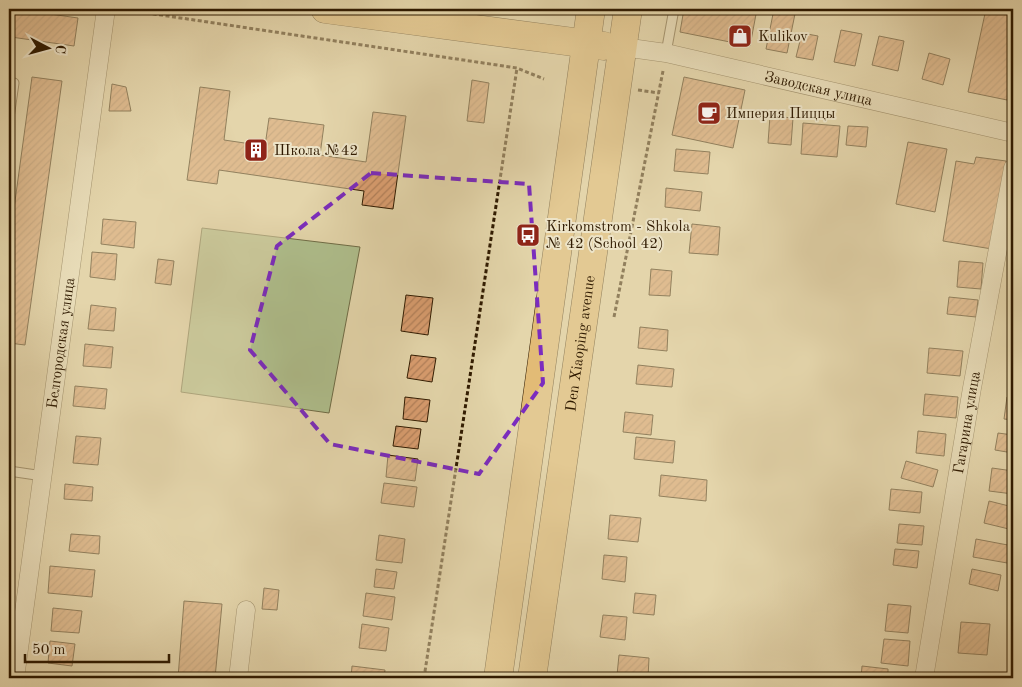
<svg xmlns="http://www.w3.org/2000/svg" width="1022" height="687" viewBox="0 0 1022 687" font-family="'Old Standard TT',serif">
  <defs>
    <pattern id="building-hatch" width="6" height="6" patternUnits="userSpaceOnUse" patternTransform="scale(1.25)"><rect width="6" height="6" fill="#da9e70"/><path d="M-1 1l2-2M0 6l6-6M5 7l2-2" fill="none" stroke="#b1805a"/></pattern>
  </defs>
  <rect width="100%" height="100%" fill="#e4d6ab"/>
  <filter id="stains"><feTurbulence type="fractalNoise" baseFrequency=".004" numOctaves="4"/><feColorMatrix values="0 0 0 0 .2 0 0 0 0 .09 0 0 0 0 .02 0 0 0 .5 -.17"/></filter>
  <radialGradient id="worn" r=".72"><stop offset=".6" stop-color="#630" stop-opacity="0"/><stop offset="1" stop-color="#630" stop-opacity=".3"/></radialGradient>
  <path fill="#afbf8d" stroke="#6f6c46" d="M202 228 360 247 329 413 181 392Z"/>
  <path fill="url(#building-hatch)" stroke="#2f1a00" d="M15 9 78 18 74 46 11 37Z
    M684 9H757L750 46 680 32Z
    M774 9H796L787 53 766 49Z
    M986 9H1013V74L1007 100 968 92Z
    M841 30 862 34 855 66 834 62Z
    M802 33 818 36 813 60 796 57Z
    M879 36 904 41 898 71 872 65Z
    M929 53 950 59 943 85 922 79Z
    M32 77 62 81 25 345 9 343V245Z
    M684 77 745 90 733 148 672 135Z
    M472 80 489 83 484 123 467 121Z
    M112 84 126 87 131 111H109Z
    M200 87 230 91 224 140 265 146 269 118 324 125 320 155 366 162 373 112 406 116 393 209 362 205 364 191 219 170 217 184 187 180Z
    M770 116 793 118 791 145 768 143Z
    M803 123 840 126 837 157 801 154Z
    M848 126 868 127 866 147 846 145Z
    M908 142 947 149 935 212 896 204Z
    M676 149 710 152 708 174 674 171Z
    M976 157 1006 161 992 249 943 241 956 161 974 164Z
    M666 188 702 192 700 211 665 207Z
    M103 219 136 222 134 248 101 244Z
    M692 224 720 227 718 255 689 253Z
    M92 252 117 254 115 280 90 277Z
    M158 259 174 261 171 285 155 283Z
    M959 261 983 263 981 289 957 287Z
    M651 269 672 271 670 296 649 295Z
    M406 295 433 298 428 335 401 331Z
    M949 297 978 300 976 317 947 314Z
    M91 305 116 308 114 331 88 329Z
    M640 327 668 330 667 351 638 348Z
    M85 344 113 347 111 368 83 366Z
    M929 348 963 351 960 376 927 373Z
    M411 355 436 358 432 382 407 378Z
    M9 357 14 358 9 398Z
    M638 365 674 369 672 387 636 384Z
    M75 386 107 389 105 409 73 406Z
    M925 394 958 397 956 418 923 415Z
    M405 397 430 400 427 422 403 419Z
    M1007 397 1013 398V420L1004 419Z
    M625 412 653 415 651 435 623 432Z
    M396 426 421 429 418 449 393 446Z
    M918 431 946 434 944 456 916 453Z
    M998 433 1013 435V453L995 450Z
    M76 436 101 438 98 465 73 463Z
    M636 437 675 441 673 463 634 459Z
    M388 455 418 459 415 481 386 477Z
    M906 461 938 470 933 487 901 478Z
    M992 468 1013 471V494L989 491Z
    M661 475 707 480 706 501 659 496Z
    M384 483 417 487 414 507 381 503Z
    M65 484 93 487 92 501 64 499Z
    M891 489 922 492 920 513 889 510Z
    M989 501 1013 507V530L984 523Z
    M610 515 641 518 638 542 608 539Z
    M899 524 924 526 922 545 897 543Z
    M71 534 100 536 99 554 69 551Z
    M379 535 405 539 402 563 376 560Z
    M976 539 1013 546V564L973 557Z
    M895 549 919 551 917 568 893 565Z
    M604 555 627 557 625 582 602 579Z
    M50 566 95 570 92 597 48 593Z
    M376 569 397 572 394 589 374 587Z
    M972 569 1001 575 998 591 969 584Z
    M264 588 279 590 277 610 262 609Z
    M366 593 395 597 392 620 363 616Z
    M635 593 656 595 654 615 633 613Z
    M184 601 222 604 215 678H178Z
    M888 604 911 606 908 633 885 631Z
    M53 608 82 611 79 633 51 631Z
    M603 615 627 617 625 640 600 637Z
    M961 622 990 624 987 655 958 653Z
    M362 624 389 628 386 651 359 648Z
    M884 639 910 641 908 666 881 663Z
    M50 641 75 644 72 666 48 663Z
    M619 655 649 658 648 678 617 675Z
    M352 666 385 670 384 678H351Z
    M862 666 888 669V678H861Z"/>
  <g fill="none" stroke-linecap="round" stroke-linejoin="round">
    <g stroke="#5c492b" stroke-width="11">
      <path id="lane" d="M666 53 674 9
        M9 118 14 83
        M9 471 43 476"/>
    </g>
    <g stroke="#5c492b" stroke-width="19">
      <g id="street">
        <path id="s1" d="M623 47 666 53 1013 133"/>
        <path id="s2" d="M15 678 106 9"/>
        <path d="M238 678 246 610"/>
        <path id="s3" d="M924 678 972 388 1013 168"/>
      </g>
    </g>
    <g stroke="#2f1a00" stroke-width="29">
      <g id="primary">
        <path d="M325 9 604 46"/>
        <path d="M498 678 591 9"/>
        <path id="s4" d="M532 678 628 9"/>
      </g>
    </g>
    <path stroke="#2f1a00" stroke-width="3" stroke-dasharray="4 2.5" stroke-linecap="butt" d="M127 10 517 68 544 79
      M638 90 659 93
      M614 317 663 71
      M424 678 517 68"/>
    <use href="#lane" stroke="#ede4c8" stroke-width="9"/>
    <use href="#street" stroke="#ede4c8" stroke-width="18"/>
    <use href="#primary" stroke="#e2bb76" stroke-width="28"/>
  </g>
  <path d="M0 0H1022V687H0ZM371 173 529 184 543 383 479 474 330 444 250 350 277 246Z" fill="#e4d6ab" fill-opacity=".55" fill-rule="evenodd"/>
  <path fill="none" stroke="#7b2cbf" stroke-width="4" stroke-dasharray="10 6" stroke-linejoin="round" d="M371 173 529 184 543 383 479 474 330 444 250 350 277 246Z"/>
  <defs>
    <g id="shop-square" transform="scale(1.25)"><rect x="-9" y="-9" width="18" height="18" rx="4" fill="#8f2418" stroke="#ede4c8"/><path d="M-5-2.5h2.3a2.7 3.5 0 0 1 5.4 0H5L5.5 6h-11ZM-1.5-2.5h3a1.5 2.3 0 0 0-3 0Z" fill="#fff"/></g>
    <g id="cafe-square" transform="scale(1.25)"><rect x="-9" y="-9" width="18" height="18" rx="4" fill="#8f2418" stroke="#ede4c8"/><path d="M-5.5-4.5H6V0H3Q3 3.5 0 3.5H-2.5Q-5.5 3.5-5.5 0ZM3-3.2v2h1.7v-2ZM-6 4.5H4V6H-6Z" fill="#fff"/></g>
    <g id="building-square" transform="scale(1.25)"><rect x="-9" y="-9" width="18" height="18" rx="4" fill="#8f2418" stroke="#ede4c8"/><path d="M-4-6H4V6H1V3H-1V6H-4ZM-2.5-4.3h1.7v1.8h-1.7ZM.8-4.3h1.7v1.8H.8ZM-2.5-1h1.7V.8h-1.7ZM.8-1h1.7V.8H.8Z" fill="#fff"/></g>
    <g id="bus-square" transform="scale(1.25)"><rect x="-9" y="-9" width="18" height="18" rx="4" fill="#8f2418" stroke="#ede4c8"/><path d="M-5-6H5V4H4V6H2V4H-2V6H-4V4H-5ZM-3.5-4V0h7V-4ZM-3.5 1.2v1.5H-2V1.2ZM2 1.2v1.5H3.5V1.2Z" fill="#fff"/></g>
  </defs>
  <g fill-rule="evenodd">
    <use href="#shop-square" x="740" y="36"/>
    <use href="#cafe-square" x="709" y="113"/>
    <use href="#building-square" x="256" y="150"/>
    <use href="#bus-square" x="528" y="235"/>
  </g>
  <g text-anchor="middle" stroke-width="4" stroke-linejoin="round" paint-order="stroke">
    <g font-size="15" fill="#2f1a00" stroke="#ede4c8" text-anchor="start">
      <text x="758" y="41">Kulikov</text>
      <text x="726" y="118">Империя Пиццы</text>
      <text x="274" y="155">Школа №42</text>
      <text x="546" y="231">Kirkomstrom - Shkola<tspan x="546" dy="17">№ 42 (School 42)</tspan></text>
    </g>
    <g font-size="15" fill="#2f1a00" stroke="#ede4c8">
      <text dy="5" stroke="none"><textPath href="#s1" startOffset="200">Заводская улица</textPath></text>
      <text dy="5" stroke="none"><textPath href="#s4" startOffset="338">Den Xiaoping avenue</textPath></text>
      <text dy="5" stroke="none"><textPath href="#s2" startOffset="338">Белгородская улица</textPath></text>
      <text dy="5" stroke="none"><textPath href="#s3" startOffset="259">Гагарина улица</textPath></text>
    </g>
  </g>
  <rect width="1022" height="687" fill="none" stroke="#e4d6ab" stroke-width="30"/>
  <rect x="10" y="10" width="1002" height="667" fill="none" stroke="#2f1a00" stroke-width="2.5"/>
  <rect x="15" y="15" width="992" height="657" fill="none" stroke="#2f1a00"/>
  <g transform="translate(48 48) rotate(96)" stroke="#ede4c8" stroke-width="4" paint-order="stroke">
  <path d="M0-4L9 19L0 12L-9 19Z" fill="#2f1a00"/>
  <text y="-8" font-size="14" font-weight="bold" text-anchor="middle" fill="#2f1a00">С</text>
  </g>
  <path d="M25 654v8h144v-8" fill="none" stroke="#2f1a00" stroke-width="2.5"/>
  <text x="32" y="654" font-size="15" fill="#2f1a00" stroke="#ede4c8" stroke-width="4" paint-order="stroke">50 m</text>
  <rect width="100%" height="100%" filter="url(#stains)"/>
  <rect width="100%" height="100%" fill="url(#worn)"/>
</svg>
